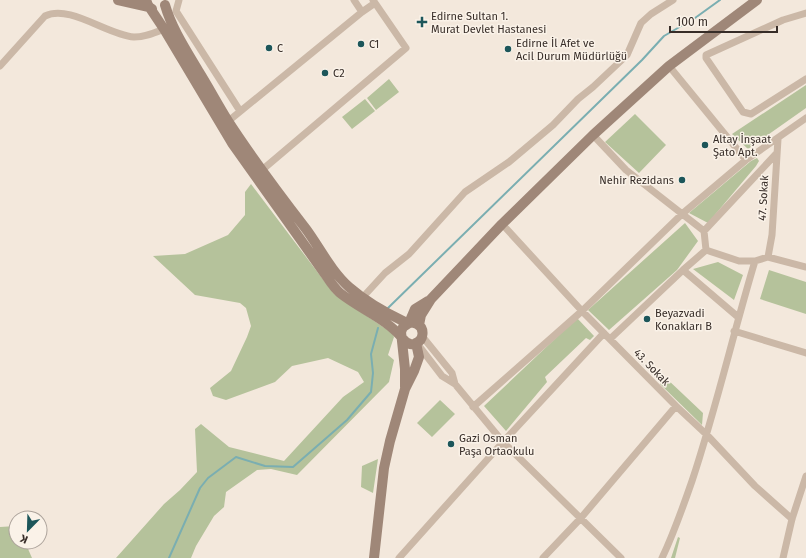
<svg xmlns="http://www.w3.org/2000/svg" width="806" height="558" viewBox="0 0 806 558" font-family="'Fira Sans',sans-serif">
  <rect width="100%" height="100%" fill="#f3e8dc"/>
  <path fill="#b5c29b" d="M389 79 399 92 376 110 367 98Z
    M806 85V108L748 149 732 134Z
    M365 99 375 111 352 129 342 117Z
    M635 114 666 145 639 173 605 142Z
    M757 158 759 161 756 166 708 223 689 213 751 161Z
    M251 184 334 294 392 333 394 337 388 355 394 360 389 382 297 475 271 469 257 470 226 492 224 507 214 516 196 546 191 558H116L164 504 180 490 197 472 195 429 201 424 229 447 284 461 343 397 364 382 358 372 328 358 292 366 275 382 226 400 213 396 210 388 231 371 247 337 251 326 246 308 240 303 195 295 153 256 185 254 228 235 245 215V192Z
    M685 223 698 241 677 270 609 330 588 310Z
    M718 262 743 275 734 300 693 269Z
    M769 270 806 282V314L760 299Z
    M577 318 594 336 590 340 586 338 545 377 547 382 506 431 484 406Z
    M666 378 703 413 702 425 660 384Z
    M440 400 455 414 432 437 417 423Z
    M378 459 373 493 361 487 362 466Z
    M16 526V542H25L32 558H0V527Z
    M678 537 680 538 675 558H671Z"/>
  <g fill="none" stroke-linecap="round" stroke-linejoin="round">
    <path stroke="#7aaeb1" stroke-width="2" d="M388 308 642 60 664 36 695 18 720 0
      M169 558 200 488 208 478 236 457 265 466 293 467 347 420 371 392 373 373 371 354 378 328"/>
    <path stroke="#cbb8a7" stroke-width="7" d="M179 0 176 11 240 111
      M354 0 362 12
      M806 13 783 20 706 55V58L743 112 751 114 806 79
      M0 66 45 16C70 4 107 35 134 37 145 37 154 33 164 29
      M669 66 746 160
      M226 123 362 12 375 3
      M593 135 626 170 704 231
      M262 170 406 48 373 0
      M502 224 582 311 676 406 707 435 755 486 792 519
      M706 250 704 231 776 154
      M768 257 772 235 778 139
      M683 270 738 317
      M363 297 385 273 409 254 465 192 509 162 553 125 578 99 593 87 627 55 641 23 651 14 673 0
      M734 331 806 353
      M422 336 452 373 455 384
      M610 339 683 270 706 250 739 261H755L768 257 806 267
      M419 346 442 376 455 384 503 442 621 558
      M473 407 582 311 682 214 746 160 806 118
      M399 558 503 442 604 333
      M543 558 580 519 676 406
      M662 558C674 533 683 507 692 481 716 409 733 334 755 261
      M783 558 792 519 806 476"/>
    <path stroke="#9f8778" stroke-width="10" d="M118 0 149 7 152 9
      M146 0 148 5 164 29 232 143 325 274C329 280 334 288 340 293 360 309 387 319 403 339 406 343 411 346 416 343 424 340 425 328 417 324 413 322 409 323 405 322 386 313 365 301 349 287 331 271 320 248 306 229 279 194 252 158 228 121 218 105 209 88 199 72 186 50 172 29 165 5
      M419 325 421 315 431 299 502 224 593 135 669 66 757 0
      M405 387V369L401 332 403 327 409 323 415 309 428 301
      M374 558 384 468 390 441 405 389 414 371 419 357 416 343"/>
  </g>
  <g fill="#1c565a" stroke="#faf2e8" stroke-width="1.5">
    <path d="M420 16h4v4h4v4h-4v4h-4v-4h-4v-4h4z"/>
    <circle cx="361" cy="44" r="4"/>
    <circle cx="269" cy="48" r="4"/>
    <circle cx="508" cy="49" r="4"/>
    <circle cx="325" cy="73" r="4"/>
    <circle cx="705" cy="145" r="4"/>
    <circle cx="682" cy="180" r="4"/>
    <circle cx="647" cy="319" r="4"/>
    <circle cx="451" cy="444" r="4"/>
  </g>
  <g text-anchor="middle" stroke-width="3" stroke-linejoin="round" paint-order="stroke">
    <g font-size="11" fill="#372d28" stroke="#faf2e8" text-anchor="start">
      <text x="431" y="20">Edirne Sultan 1.<tspan x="431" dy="13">Murat Devlet Hastanesi</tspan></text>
      <text x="516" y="47">Edirne İl Afet ve<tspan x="516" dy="13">Acil Durum Müdürlüğü</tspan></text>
      <text x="369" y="48">C1</text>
      <text x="277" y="52">C</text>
      <text x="333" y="77">C2</text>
      <text x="713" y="143">Altay İnşaat<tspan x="713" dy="13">Şato Apt.</tspan></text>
      <text x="674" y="184" text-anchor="end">Nehir Rezidans</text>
      <text x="655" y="317">Beyazvadi<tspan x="655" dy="13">Konakları B</tspan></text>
      <text x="459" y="442">Gazi Osman<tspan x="459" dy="13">Paşa Ortaokulu</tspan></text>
    </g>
    <g font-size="11" fill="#372d28" stroke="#faf2e8">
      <text transform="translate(763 198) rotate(-87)" y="4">47. Sokak</text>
      <text transform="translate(652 367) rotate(46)" y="4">43. Sokak</text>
    </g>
  </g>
  <g transform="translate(28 530) rotate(203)"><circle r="19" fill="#faf2e8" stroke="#aca39b"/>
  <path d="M0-3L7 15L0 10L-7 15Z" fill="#1c565a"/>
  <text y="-6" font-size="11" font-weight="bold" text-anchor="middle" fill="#372d28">K</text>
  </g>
  <path d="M670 26v6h107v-6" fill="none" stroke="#372d28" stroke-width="2"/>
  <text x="676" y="26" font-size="12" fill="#372d28" stroke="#faf2e8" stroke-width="3" paint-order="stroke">100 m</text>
</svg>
